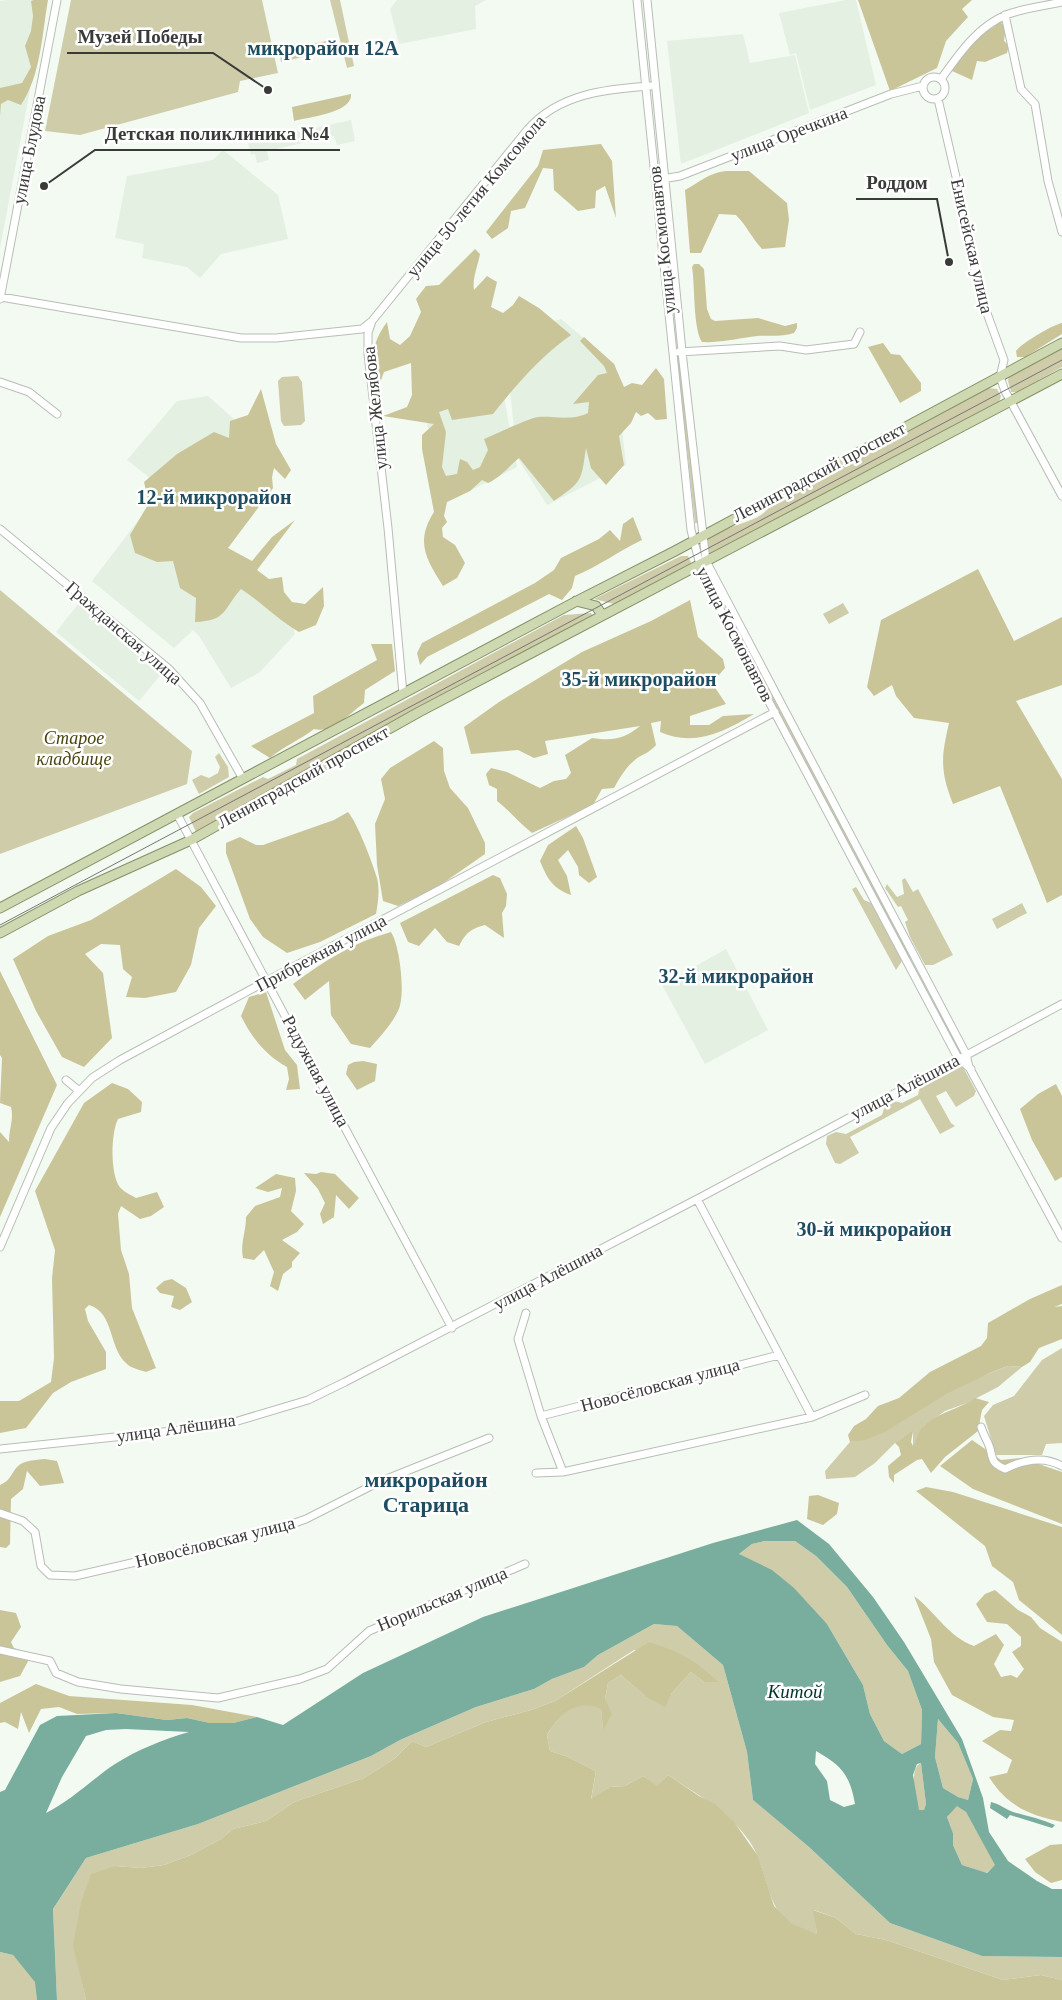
<svg xmlns="http://www.w3.org/2000/svg" width="1062" height="2000" viewBox="0 0 1062 2000" font-family="Georgia,serif">
  <rect width="100%" height="100%" fill="#f3faf2"/>
  <path fill="#e4f0e1" d="M7 0H47L0 248V1Z
    M397 0H486L475 6 476 29 399 44 390 9Z
    M846 0H856L876 85 810 110 796 53 790 55 779 13Z
    M743 34 750 63 795 55 809 113 681 164 667 41Z
    M351 120 355 141 337 145 334 136 267 151 269 160 257 163 255 154 251 155 248 143Z
    M223 150 278 195 288 239 221 254 200 278 187 267 142 258 144 244 115 238 127 176 213 160Z
    M561 319 615 364 626 465 547 505 517 457 509 381 555 321Z
    M208 396 244 428 250 442 150 478 127 460 177 401Z
    M504 397 517 467 446 503 424 411Z
    M150 505 291 622 295 634 260 672 231 688 199 636 193 630 174 648 92 581Z
    M79 603 163 672 139 701 56 632Z
    M726 949 768 1030 705 1064 662 985Z"/>
  <path fill="#cfccaa" d="M71 0H262L278 73 240 81 238 92 80 135 45 131Z
    M330 0H340L354 66 347 68Z
    M332 40 339 49 281 62 279 50Z
    M1062 347V367L1018 392H1011L1008 381 1009 376Z
    M677 356H680L698 523H695Z
    M298 376 302 382 305 421 301 425 284 426 281 421 278 381 282 377Z
    M989 388 997 389 1001 396 999 402 707 558C706 555 704 550 704 547 706 527 759 525 768 508Z
    M681 556H688L692 565 614 604 594 599Z
    M0 590 192 751 187 784 0 854Z
    M843 603 849 613 829 624 823 614Z
    M591 613 593 617 459 685 200 831 196 832 189 817 193 813 263 777 268 779 296 765 297 759 564 615Z
    M741 635 911 957 908 958 738 637Z
    M219 753 228 767 229 777 199 794 192 780 201 775 209 778 218 773 220 767 215 757Z
    M905 878 913 892 918 889 953 955 933 965H925L910 937 905 922 908 920 901 906 898 907 885 888 887 884 897 897 904 894 902 880Z
    M856 887 864 900 871 903 902 961 896 970 852 889Z
    M1022 903 1027 913 997 929 992 919Z
    M960 1066 963 1067 976 1091 974 1096 956 1107 946 1091 936 1096 951 1123 955 1126 940 1134 920 1099 850 1137 859 1153 840 1164 835 1163 826 1144 827 1136 836 1132 846 1134 882 1115 885 1106 894 1101 902 1103 918 1095 920 1087Z
    M1062 1348V1443L1046 1444 1042 1455H996L984 1416 993 1405 1014 1396 1042 1360Z
    M1008 1366 1022 1367 998 1387 967 1403 945 1411 924 1426 913 1447V1432L895 1443 875 1463 855 1477 826 1479 825 1471 850 1442C886 1437 913 1411 945 1394 965 1383 986 1374 1008 1366Z
    M765 1541H795L816 1556 847 1587 887 1645 908 1671 922 1710 921 1744 902 1754 884 1741 870 1714 863 1685 827 1624 739 1554 752 1544Z
    M654 1624 677 1626 723 1665 747 1752 753 1800 809 1847 890 1923 982 1956 1062 1957V1980L1041 1975 1003 1980 886 1940 856 1934 836 1918 814 1910 817 1934C809 1931 800 1929 792 1925 766 1909 767 1867 750 1842 727 1809 700 1797 668 1775L657 1787 643 1776 625 1786 610 1787 591 1800 596 1771 566 1756 550 1751 547 1735C560 1714 575 1698 601 1708L603 1729 605 1699 608 1683 621 1675 645 1696 671 1694 691 1672 704 1682H717L634 1650 555 1701 531 1710 486 1722 426 1747 412 1741 394 1759 364 1778 294 1802 266 1821 233 1829 221 1839 191 1855 164 1865 141 1868 115 1866 74 1946 86 2000H57L53 1909 86 1858 198 1824 371 1756 400 1740 476 1707 534 1689 552 1679 584 1667 598 1655Z
    M938 1719 958 1743 973 1779 968 1800 958 1797 943 1788 935 1757Z
    M921 1763 926 1804 924 1810H919C915 1799 909 1767 921 1763Z
    M957 1805 966 1812 996 1865 986 1873 962 1865 953 1845V1833L947 1817Z
    M0 1952 13 1955 36 1982 37 2000H0Z"/>
  <path fill="#c9c599" d="M34 0H48C42 34 41 75 21 105L8 100 1 104 0 116V88L22 83 31 67 25 46 31 31 33 16 31 1Z
    M858 0H972L962 9 968 17 946 41 937 68 890 91Z
    M999 22 1006 26 1004 41 1009 45 1007 53 985 62 977 61 972 80 952 71C953 67 979 35 983 33 990 29 994 28 999 22Z
    M351 94C353 113 307 117 294 121L292 107Z
    M601 144 612 161 616 218 605 186 596 191 595 208 578 211 554 190 553 169 543 168 525 208 511 211 508 228 492 239 486 232 538 166 543 150Z
    M726 171H749L787 203 789 220 785 247 762 249C751 237 747 226 736 215L719 214 701 253H690L685 190C700 182 708 173 726 171Z
    M475 249 480 254C478 265 472 279 474 290L487 276 497 282 491 307 503 313 513 305 519 296 539 308 571 335C541 356 516 385 493 414L452 420 448 409 439 412 446 432 442 467 446 476 457 474 460 459 467 462 473 470 480 467 488 450 484 439C494 435 529 418 538 417 555 416 573 421 588 413L589 402 573 404 598 375 607 373 604 366 580 341 584 337 614 364 624 387 632 383 642 385 656 368 664 379 667 419 656 420 648 413 641 416 636 412 631 423 619 436 624 465 606 485 591 468 586 448C581 481 583 481 554 501L519 458C508 467 501 477 488 483L482 480 470 491 447 502 444 516 447 522 442 528 443 537 455 545 465 563 457 578 443 586C426 559 415 542 434 512L422 449V435L434 424 383 416 407 407 412 395 411 363 384 372 380 383C371 358 371 344 387 322L390 339 400 345 410 336 421 312 416 299 426 286 439 285Z
    M694 264H699L704 269 707 309 711 319 715 321 758 318 785 326 797 323V328L794 333C779 338 765 334 750 337 735 339 718 343 702 342 693 330 695 284 692 267Z
    M1062 323V334L1025 357H1017L1016 351C1022 343 1052 325 1062 323Z
    M883 343 891 354 900 355 921 383V391L900 403 868 347Z
    M261 389 276 444 291 470 285 479 274 468 272 477 273 488 228 548 252 561 272 537 295 520 257 570 269 579 282 577 284 592 292 602 305 604 323 587 324 606 316 625 299 632C278 620 261 602 241 589 223 609 227 621 195 622L196 598 180 588 173 561 157 562 135 553 130 535 149 503 144 482 177 454 214 432 229 438 230 421 248 415Z
    M633 517 642 540C619 551 599 566 575 576L572 588 562 600 549 594 427 657 420 665 417 653 422 643 535 583 554 570 561 558 599 539 610 530 620 541 623 524Z
    M978 569 1014 641 1062 617V685L1016 701 1062 779V895L1047 903 1000 786 953 804C940 771 941 757 949 723L914 718 896 696 892 685 874 696 867 687 881 620Z
    M690 600 698 637 723 659 725 668 712 683 726 704 690 716V725H709L723 716 754 714C724 732 694 747 660 732L661 721 651 723 656 745C649 753 643 754 636 759 626 767 620 777 614 788L602 789 593 805 532 833C519 823 509 810 497 801V789L489 785 486 774 491 768 507 772 540 788 554 781 566 779 571 773 565 755 592 738C613 741 624 739 640 726L545 741 548 754 534 758 518 750 471 754 464 727 499 702 582 652 651 621Z
    M371 644H392L395 671 365 690 364 703C350 713 332 734 314 729 300 740 284 746 270 758L251 746 314 713 313 696 377 660Z
    M434 741 443 748 444 771 450 788 468 808 485 843V854L436 888 398 906 383 901 377 865 375 824 385 799 381 779 390 768Z
    M348 812C357 822 373 864 377 878 380 890 378 902 376 914L320 942 287 953 263 937 250 919 226 853V843L240 837 256 845H263L334 820Z
    M576 826 583 838 597 877 589 883 579 875 578 867 568 850 558 860 567 876 571 895C552 888 547 878 540 861L548 845Z
    M176 869 201 887 216 906 199 928 191 965 176 992 145 998 126 997 132 977 123 969 120 945 101 944 85 954 103 973 112 1038 84 1067 62 1057 36 1011 13 959 48 936 91 920Z
    M493 875 500 878 507 894 506 906 502 913 504 938 485 925C470 929 466 933 459 946L447 942 435 928 419 946 408 942 400 923Z
    M391 932C400 946 406 996 398 1011 391 1025 380 1037 370 1048L351 1044 331 1015 329 981 305 1000 293 984C324 961 354 942 391 932Z
    M0 971 57 1085 0 1217V1132L9 1142C9 1129 14 1119 11 1107L0 1103 2 1058 0 1055Z
    M266 992 285 1050 297 1065 300 1089 286 1090 289 1079 287 1067C265 1055 252 1038 241 1016L249 997Z
    M363 1061 377 1064 375 1081 357 1090 346 1074 348 1065 354 1062Z
    M112 1083 128 1089 142 1102 141 1112 118 1119C111 1133 110 1172 119 1186 122 1191 131 1195 136 1198L157 1192 164 1207 151 1216 140 1219 121 1206 118 1214 121 1250 129 1274 132 1308 156 1368 146 1372C140 1370 131 1368 127 1364 108 1348 115 1313 89 1305L85 1309 88 1321 106 1352V1369L71 1382 53 1393 26 1428 0 1433V1401H19L51 1382 54 1358 52 1278 55 1250 35 1191 84 1103Z
    M1056 1084 1062 1096V1177L1055 1181 1032 1140 1020 1109 1038 1094Z
    M321 1172 335 1174 359 1198 349 1209 336 1195 334 1217 323 1224 320 1214 325 1203 318 1189 304 1173 316 1174Z
    M276 1174 295 1178 296 1191 291 1211 304 1224 297 1232 282 1240 300 1253 292 1262V1267L283 1274 278 1291 270 1286 274 1272 264 1250 254 1260 243 1258C240 1244 246 1232 246 1217L255 1206 280 1197 282 1188 268 1192 255 1188Z
    M172 1279 186 1288 192 1302 180 1310 171 1307 174 1296 160 1293 156 1288 164 1281Z
    M1062 1285V1304L1054 1307 1062 1306V1339L1039 1348 1030 1362 1022 1367 1008 1366 992 1372 946 1394 885 1432 865 1440 850 1442 848 1435 854 1426 866 1419 878 1406 899 1398 930 1372 981 1346 987 1338 988 1323 1030 1299Z
    M975 1398 989 1402 982 1410 978 1431 945 1457 931 1473 922 1459 917 1460 894 1475V1483L889 1477 888 1466 901 1455 899 1447 895 1443 913 1431 911 1442 913 1446C918 1439 917 1432 924 1426 940 1411 958 1410 975 1398Z
    M972 1440 1001 1460 1021 1458 1062 1472V1524L973 1489 940 1466Z
    M45 1459 57 1461 64 1483 40 1486 27 1471 23 1489 11 1499 10 1544 6 1548 0 1547V1485C10 1481 11 1474 17 1467 23 1460 36 1460 45 1459Z
    M926 1487 953 1492 1062 1527V1635L1019 1600 1013 1582 992 1566 985 1546 916 1491Z
    M818 1495 839 1503 837 1514 823 1525 807 1519 809 1496Z
    M995 1590 1018 1610 1031 1617 1040 1628 1062 1642V1822C1029 1815 1007 1806 989 1777L1007 1773 1012 1760 982 1741 1000 1730 1011 1731 1014 1720 993 1717 952 1695 934 1662 931 1639 914 1596C936 1612 947 1636 974 1646L996 1634 1004 1645 994 1664 1001 1677 1011 1675 1017 1678 1024 1669 1012 1652 1021 1646V1637L1007 1624 987 1622 976 1604 985 1594Z
    M0 1610 16 1613 21 1627 11 1642 14 1648 32 1654 20 1676 0 1682Z
    M649 1642C678 1651 696 1660 718 1682H704L691 1672 671 1694 665 1707 645 1696 621 1675 608 1683 605 1699 612 1714 603 1730 601 1709C576 1698 559 1715 547 1735L550 1751 566 1756 596 1771 591 1799 610 1787 625 1786 643 1776 657 1786 668 1775 699 1796 715 1804 734 1822 758 1856 774 1906 792 1924 817 1934 813 1910 836 1918 856 1934 886 1940 1003 1980 1041 1975 1062 1980V2000H86L73 1946 81 1902 91 1874 115 1866 141 1868 164 1865 191 1855 221 1839 233 1829 266 1821 294 1802 364 1778 394 1759 412 1741 426 1747 486 1722 531 1710 555 1701Z
    M36 1684 69 1696 192 1705 257 1717 233 1723H210L187 1718 167 1720 116 1713 77 1714 59 1707 41 1709 29 1733 21 1712 18 1729 5 1722 0 1723V1703Z
    M1062 1844V1880L1051 1883 1035 1872 1025 1859 1050 1845Z"/>
  <path fill="#79ad9e" fill-rule="evenodd" d="M797 1520 829 1544 873 1597 904 1642 962 1739 983 1798 989 1832 1008 1861 1037 1881 1052 1889H1062V1957L982 1956 890 1923 809 1847 753 1800 747 1752 723 1665 677 1626 654 1624 598 1655 584 1667 552 1679 534 1689 476 1707 400 1740 371 1756 198 1824 86 1858 53 1909 57 2000H37L35 1982 13 1955 0 1952V1792L5 1790 40 1725 57 1716 116 1713 167 1720 187 1718 210 1723H233L257 1717 283 1725 363 1673 483 1617 713 1543ZM765 1541H795L816 1556 847 1587 887 1645 908 1671 922 1710 921 1744 902 1754 884 1741 870 1714 863 1685 827 1624 794 1588 772 1570 739 1554 752 1544ZM938 1719 958 1743 973 1779 968 1800 958 1797 943 1788 935 1757ZM126 1729 189 1732C164 1739 137 1750 115 1764 91 1780 72 1800 46 1813L62 1777 86 1736 106 1730ZM816 1751C841 1765 850 1775 855 1804L844 1807 830 1800 827 1781 815 1764ZM921 1763 926 1804 924 1810H919L913 1775 917 1764ZM957 1806 966 1812 995 1865 987 1873 962 1865 953 1845V1833L947 1817Z
    M991 1802C1000 1804 1005 1809 1013 1812 1027 1816 1041 1819 1055 1825L1052 1828 1010 1815 1007 1819 990 1808Z"/>
  <g fill="none" stroke-linecap="round" stroke-linejoin="round">
    <g stroke="#b7beb6" stroke-width="9">
      <path id="minor" d="M637 0 691 530 703 576 733 634 958 1058 971 1069
        M647 0 683 361 706 561 966 1054 969 1067 1062 1238
        M1005 15 1021 89 1035 104 1048 181 1062 232
        M923 88a11 11 0 1 1 22 0a11 11 0 1 1-22 0Z
        M941 79C959 54 977 27 1006 15 1023 8 1044 6 1062 2
        M938 99 959 190 980 294 1004 360 1000 377 1005 391 1062 496
        M662 179 680 176 891 94 923 86
        M1 297 241 338H276L362 329 372 321 528 129C559 94 605 89 650 86
        M0 299 57 0
        M372 321 368 333V354L388 528 403 694
        M679 352 780 346 806 350 854 344 860 332
        M0 382 29 392 57 414
        M0 529 169 669 200 703 243 779
        M177 814 452 1328
        M66 1080 78 1090
        M697 1199 812 1417
        M0 1247 51 1128 68 1103 92 1078 120 1060 261 984 775 712
        M526 1313 518 1339 541 1416 563 1472
        M541 1416 779 1355
        M981 1427C983 1433 985 1437 988 1443 994 1456 988 1462 1005 1469 1023 1460 1044 1456 1062 1466
        M0 1449 201 1428 231 1423 308 1400 345 1382 701 1197 1062 1004
        M536 1473 563 1472 812 1417 865 1395
        M0 1513 23 1521 35 1532 41 1566 50 1575 75 1576 275 1530 306 1519 379 1482 489 1438
        M0 1650 50 1661 56 1673 78 1682 121 1689 218 1698 300 1679 327 1669 369 1631 525 1564"/>
    </g>
    <g stroke="#849166" stroke-width="11">
      <path id="major" d="M576 601 596 606 602 615
        M0 908 573 603 675 551 1062 343
        M0 933 78 891 191 840 419 712 1062 374"/>
    </g>
    <use href="#minor" stroke="#fff" stroke-width="7"/>
    <use href="#major" stroke="#ced9b2" stroke-width="9"/>
    <path stroke="#747874" stroke-width="1" d="M0 925 1062 360"/>
  </g>
  <g text-anchor="middle" stroke-width="5" stroke-linejoin="round" paint-order="stroke">
    <g font-size="18" fill="#383b38" stroke="#fff">
      <text transform="translate(789 134) rotate(-21)" y="6">улица Оречкина</text>
      <text transform="translate(29 150) rotate(-79)" y="6">улица Блудова</text>
      <text transform="translate(476 196) rotate(-50)" y="6">улица 50-летия Комсомола</text>
      <text transform="translate(662 240) rotate(-96)" y="6">улица Космонавтов</text>
      <text transform="translate(972 246) rotate(77)" y="6">Енисейская улица</text>
      <text transform="translate(375 408) rotate(-96)" y="6">улица Желябова</text>
      <text transform="translate(819 472) rotate(-28)" y="6">Ленинградский проспект</text>
      <text transform="translate(124 633) rotate(41)" y="6">Гражданская улица</text>
      <text transform="translate(735 634) rotate(63)" y="6">улица Космонавтов</text>
      <text transform="translate(303 777) rotate(-29)" y="6">Ленинградский проспект</text>
      <text transform="translate(321 953) rotate(-28)" y="6">Прибрежная улица</text>
      <text transform="translate(316 1071) rotate(62)" y="6">Радужная улица</text>
      <text transform="translate(905 1087) rotate(-28)" y="6">улица Алёшина</text>
      <text transform="translate(548 1277) rotate(-28)" y="6">улица Алёшина</text>
      <text transform="translate(660 1385) rotate(-15)" y="6">Новосёловская улица</text>
      <text transform="translate(176 1428) rotate(-8)" y="6">улица Алёшина</text>
      <text transform="translate(215 1542) rotate(-14)" y="6">Новосёловская улица</text>
      <text transform="translate(442 1599) rotate(-23)" y="6">Норильская улица</text>
    </g>
    <g font-size="18" font-style="italic" fill="#49430e" stroke="#fff">
      <text x="74" y="744">Старое<tspan x="74" dy="21">кладбище</tspan></text>
    </g>
    <g font-size="19" font-style="italic" fill="#013329" stroke="#fff">
      <text x="795" y="1698">Китой</text>
    </g>
    <g font-size="20" font-weight="bold" fill="#1e4c60" stroke="#fff">
      <text x="323" y="55">микрорайон 12А</text>
      <text x="214" y="504">12-й микрорайон</text>
      <text x="639" y="686">35-й микрорайон</text>
      <text x="736" y="983">32-й микрорайон</text>
      <text x="874" y="1236">30-й микрорайон</text>
    </g>
    <g font-size="22" font-weight="bold" fill="#1e4c60" stroke="#fff">
      <text x="426" y="1487">микрорайон<tspan x="426" dy="25">Старица</tspan></text>
    </g>
  </g>
  <path fill="none" stroke="#383b38" stroke-width="2" d="M268 90L213 53H67M44 186L95 150H340M949 262L937 199H856"/>
  <g fill="#383b38" stroke="#fff" stroke-width="2">
    <circle cx="268" cy="90" r="5"/>
    <circle cx="44" cy="186" r="5"/>
    <circle cx="949" cy="262" r="5"/>
  </g>
  <g font-size="19" text-anchor="middle" font-weight="bold" fill="#383b38" stroke="#fff" stroke-width="5" stroke-linejoin="round" paint-order="stroke">
    <text x="140" y="43">Музей Победы</text>
    <text x="217" y="140">Детская поликлиника №4</text>
    <text x="897" y="189">Роддом</text>
  </g>
</svg>
